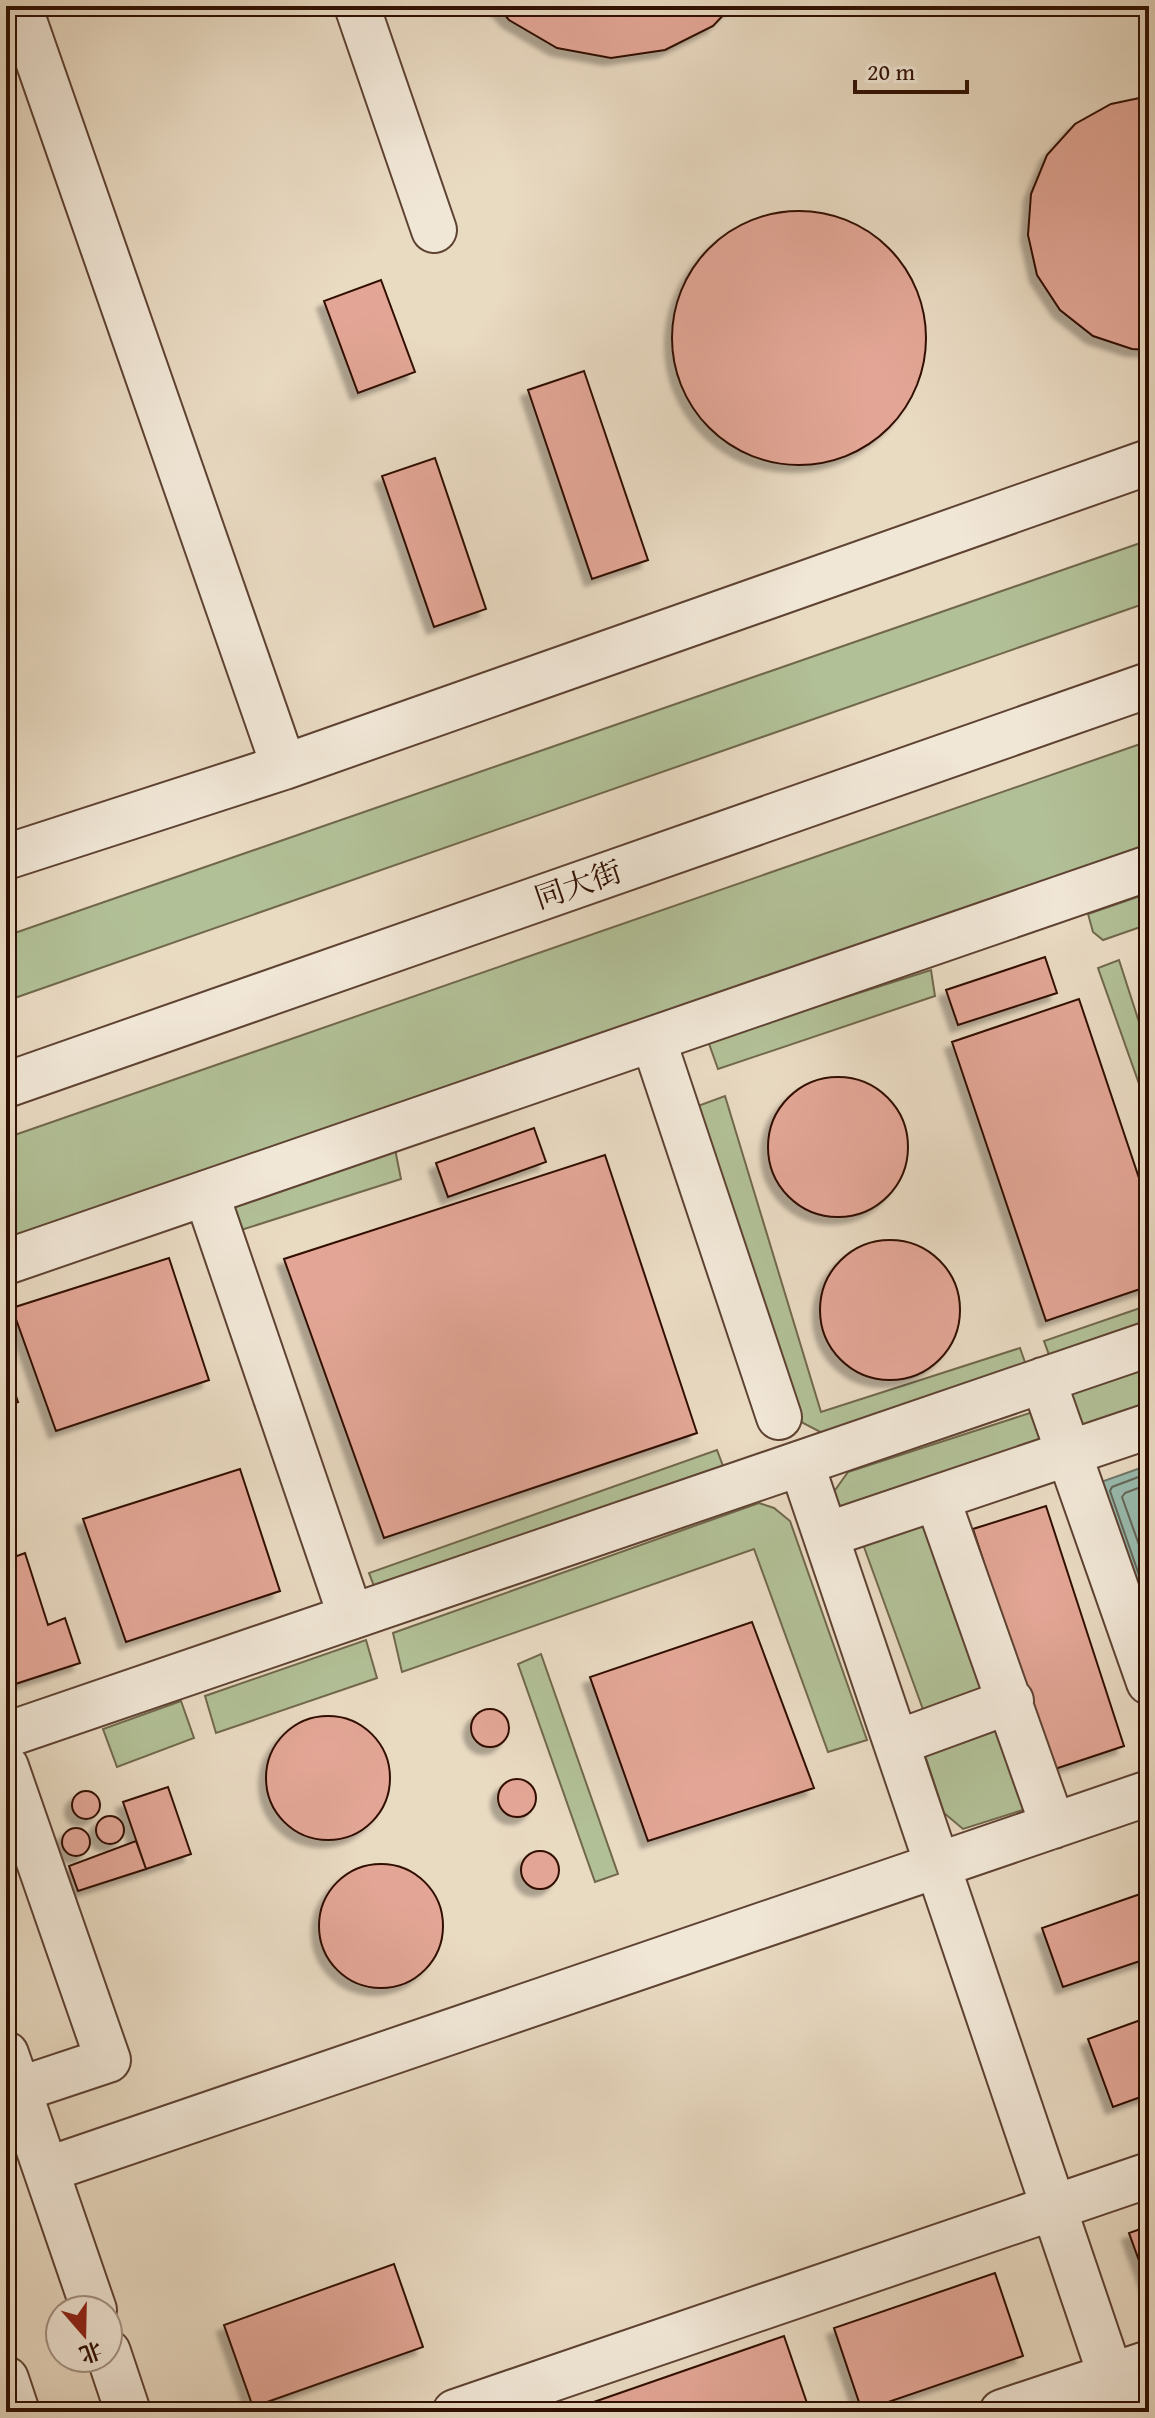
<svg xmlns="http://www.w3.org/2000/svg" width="1155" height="2418" viewBox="0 0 1155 2418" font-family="'Gentium Book Plus','Noto Serif SC',serif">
  <defs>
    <filter id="shadow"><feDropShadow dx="-7" dy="7" stdDeviation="2" flood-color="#0004"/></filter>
  </defs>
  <rect width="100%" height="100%" fill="#e9dac2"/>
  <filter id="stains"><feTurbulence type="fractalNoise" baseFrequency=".0025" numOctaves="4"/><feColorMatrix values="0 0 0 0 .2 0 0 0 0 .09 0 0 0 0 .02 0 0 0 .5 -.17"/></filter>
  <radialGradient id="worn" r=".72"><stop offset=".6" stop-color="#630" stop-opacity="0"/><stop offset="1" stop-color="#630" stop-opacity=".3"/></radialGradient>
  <path fill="#b2c097" stroke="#71684c" stroke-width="2" d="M1149 540V602L6 1001V936Z
    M1149 741V854L6 1241V1138Z
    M1149 893V924L1103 940 1093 932 1088 914Z
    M1119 960 1149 1053V1112L1098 968Z
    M931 970 935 996 718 1069 708 1041Z
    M725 1096 821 1412 1020 1348 1027 1368 826 1435 803 1423 788 1399 695 1107Z
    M395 1149 401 1179 238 1231 230 1205Z
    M1149 1305V1330L1052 1363 1044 1341Z
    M1149 1365V1410L1080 1434 1065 1393Z
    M1036 1411 1049 1447 834 1517 828 1500 848 1472Z
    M717 1450 726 1474 377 1594 369 1573Z
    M759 1503 774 1508 790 1521 867 1740 828 1752 754 1549 402 1672 393 1633Z
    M929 1515 993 1690 925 1715 860 1536Z
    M366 1640 377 1678 216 1733 205 1696Z
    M541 1654 618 1874 595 1882 518 1664Z
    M181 1701 194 1738 117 1767 103 1729Z
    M1002 1727 1029 1808 963 1829 944 1813 925 1755Z"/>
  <path fill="#99bbae" stroke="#6f7769" stroke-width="2" d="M1149 1465V1628L1098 1483Z"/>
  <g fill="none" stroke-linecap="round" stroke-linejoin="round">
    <path stroke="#646658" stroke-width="2" d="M1149 1473 1112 1487 1110 1491 1149 1604
      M1149 1484 1125 1493 1122 1497 1149 1573"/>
  </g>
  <path fill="#e3a696" stroke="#301002" stroke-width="2" filter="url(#shadow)" d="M497 6H732L713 26 665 50 611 58 557 48 509 20Z
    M1149 96V350L1132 349 1093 336 1060 310 1037 275 1028 235 1031 194 1047 155 1075 124 1111 104Z
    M672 338a127 127 0 1 1 254 0a127 127 0 1 1-254 0Z
    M381 280 415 372 358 393 324 301Z
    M584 371 648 560 592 579 528 390Z
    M435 458 486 609 434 627 382 476Z
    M1045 957 1057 993 958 1025 946 990Z
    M1079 999 1149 1208V1286L1046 1321 952 1042Z
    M768 1147a70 70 0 1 1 140 0a70 70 0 1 1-140 0Z
    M534 1128 546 1162 448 1197 436 1163Z
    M605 1155 697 1433 384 1538 284 1259Z
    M820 1310a70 70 0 1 1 140 0a70 70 0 1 1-140 0Z
    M169 1258 209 1380 56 1431 12 1308Z
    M6 1366 18 1402 6 1406Z
    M240 1469 280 1591 126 1642 83 1519Z
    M1046 1506 1124 1746 1052 1770 973 1529Z
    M25 1553 48 1625 65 1618 80 1663 6 1687V1560Z
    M752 1622 814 1788 648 1841 590 1677Z
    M471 1728a19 19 0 1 1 38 0a19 19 0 1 1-38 0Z
    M266 1778a62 62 0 1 1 124 0a62 62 0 1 1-124 0Z
    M498 1798a19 19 0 1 1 38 0a19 19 0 1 1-38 0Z
    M168 1787 191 1854 146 1869 123 1802Z
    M72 1805a14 14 0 1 1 28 0a14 14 0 1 1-28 0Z
    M96 1830a14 14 0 1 1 28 0a14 14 0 1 1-28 0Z
    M62 1842a14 14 0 1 1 28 0a14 14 0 1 1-28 0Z
    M136 1841 146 1869 78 1891 69 1866Z
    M521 1870a19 19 0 1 1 38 0a19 19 0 1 1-38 0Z
    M319 1926a62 62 0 1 1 124 0a62 62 0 1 1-124 0Z
    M1149 1891V1958L1063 1987 1042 1928Z
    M1149 2017V2094L1113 2107 1088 2039Z
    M1149 2226V2288L1129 2233Z
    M394 2264 423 2347 253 2407 224 2325Z
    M995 2273 1023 2356 862 2411 834 2328Z
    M784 2336 810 2412H565Z"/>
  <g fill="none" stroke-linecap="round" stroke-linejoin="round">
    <g stroke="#5e4232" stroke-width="48">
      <path id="minor" d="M19 6 284 767
        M357 6 434 230
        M6 857 284 767 1149 462
        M653 1039 779 1417
        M6 1085 1149 685
        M206 1193 351 1617
        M6 1262 1149 868
        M1043 1380 1149 1682
        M801 1463 1123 2412
        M937 1498 1053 1826
        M826 1535 1149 1426
        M6 1735 1149 1344
        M896 1743 1011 1701
        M6 1767 108 2060 6 2094
        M6 2054 94 2310
        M46 2170 1149 1793
        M108 2352 128 2412
        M6 2379 17 2412
        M455 2412 1149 2175
        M1002 2412 1149 2363"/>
    </g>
    <use href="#minor" stroke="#f1e7d7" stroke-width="44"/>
  </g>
  <g text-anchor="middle" stroke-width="6" stroke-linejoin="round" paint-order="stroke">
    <g font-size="30" fill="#301002" stroke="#f1e7d7">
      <text transform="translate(578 885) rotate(-19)" y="10">同大街</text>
    </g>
  </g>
  <rect width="1155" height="2418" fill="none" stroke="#e9dac2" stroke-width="32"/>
  <rect x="8" y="8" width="1139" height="2402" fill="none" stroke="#301002" stroke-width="4"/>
  <rect x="16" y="16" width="1123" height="2386" fill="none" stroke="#301002" stroke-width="2"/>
  <g transform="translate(84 2334) rotate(160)"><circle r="38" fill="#f1e7d7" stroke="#a49182" stroke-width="2"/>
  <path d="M0-6L14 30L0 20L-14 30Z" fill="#8f2418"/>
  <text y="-12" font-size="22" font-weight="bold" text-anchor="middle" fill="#301002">北</text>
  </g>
  <path d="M855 80v12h112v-12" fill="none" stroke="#301002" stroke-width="4"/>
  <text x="867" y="80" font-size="24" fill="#301002" stroke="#f1e7d7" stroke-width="6" paint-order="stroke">20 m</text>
  <rect width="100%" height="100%" filter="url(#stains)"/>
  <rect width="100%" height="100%" fill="url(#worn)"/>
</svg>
